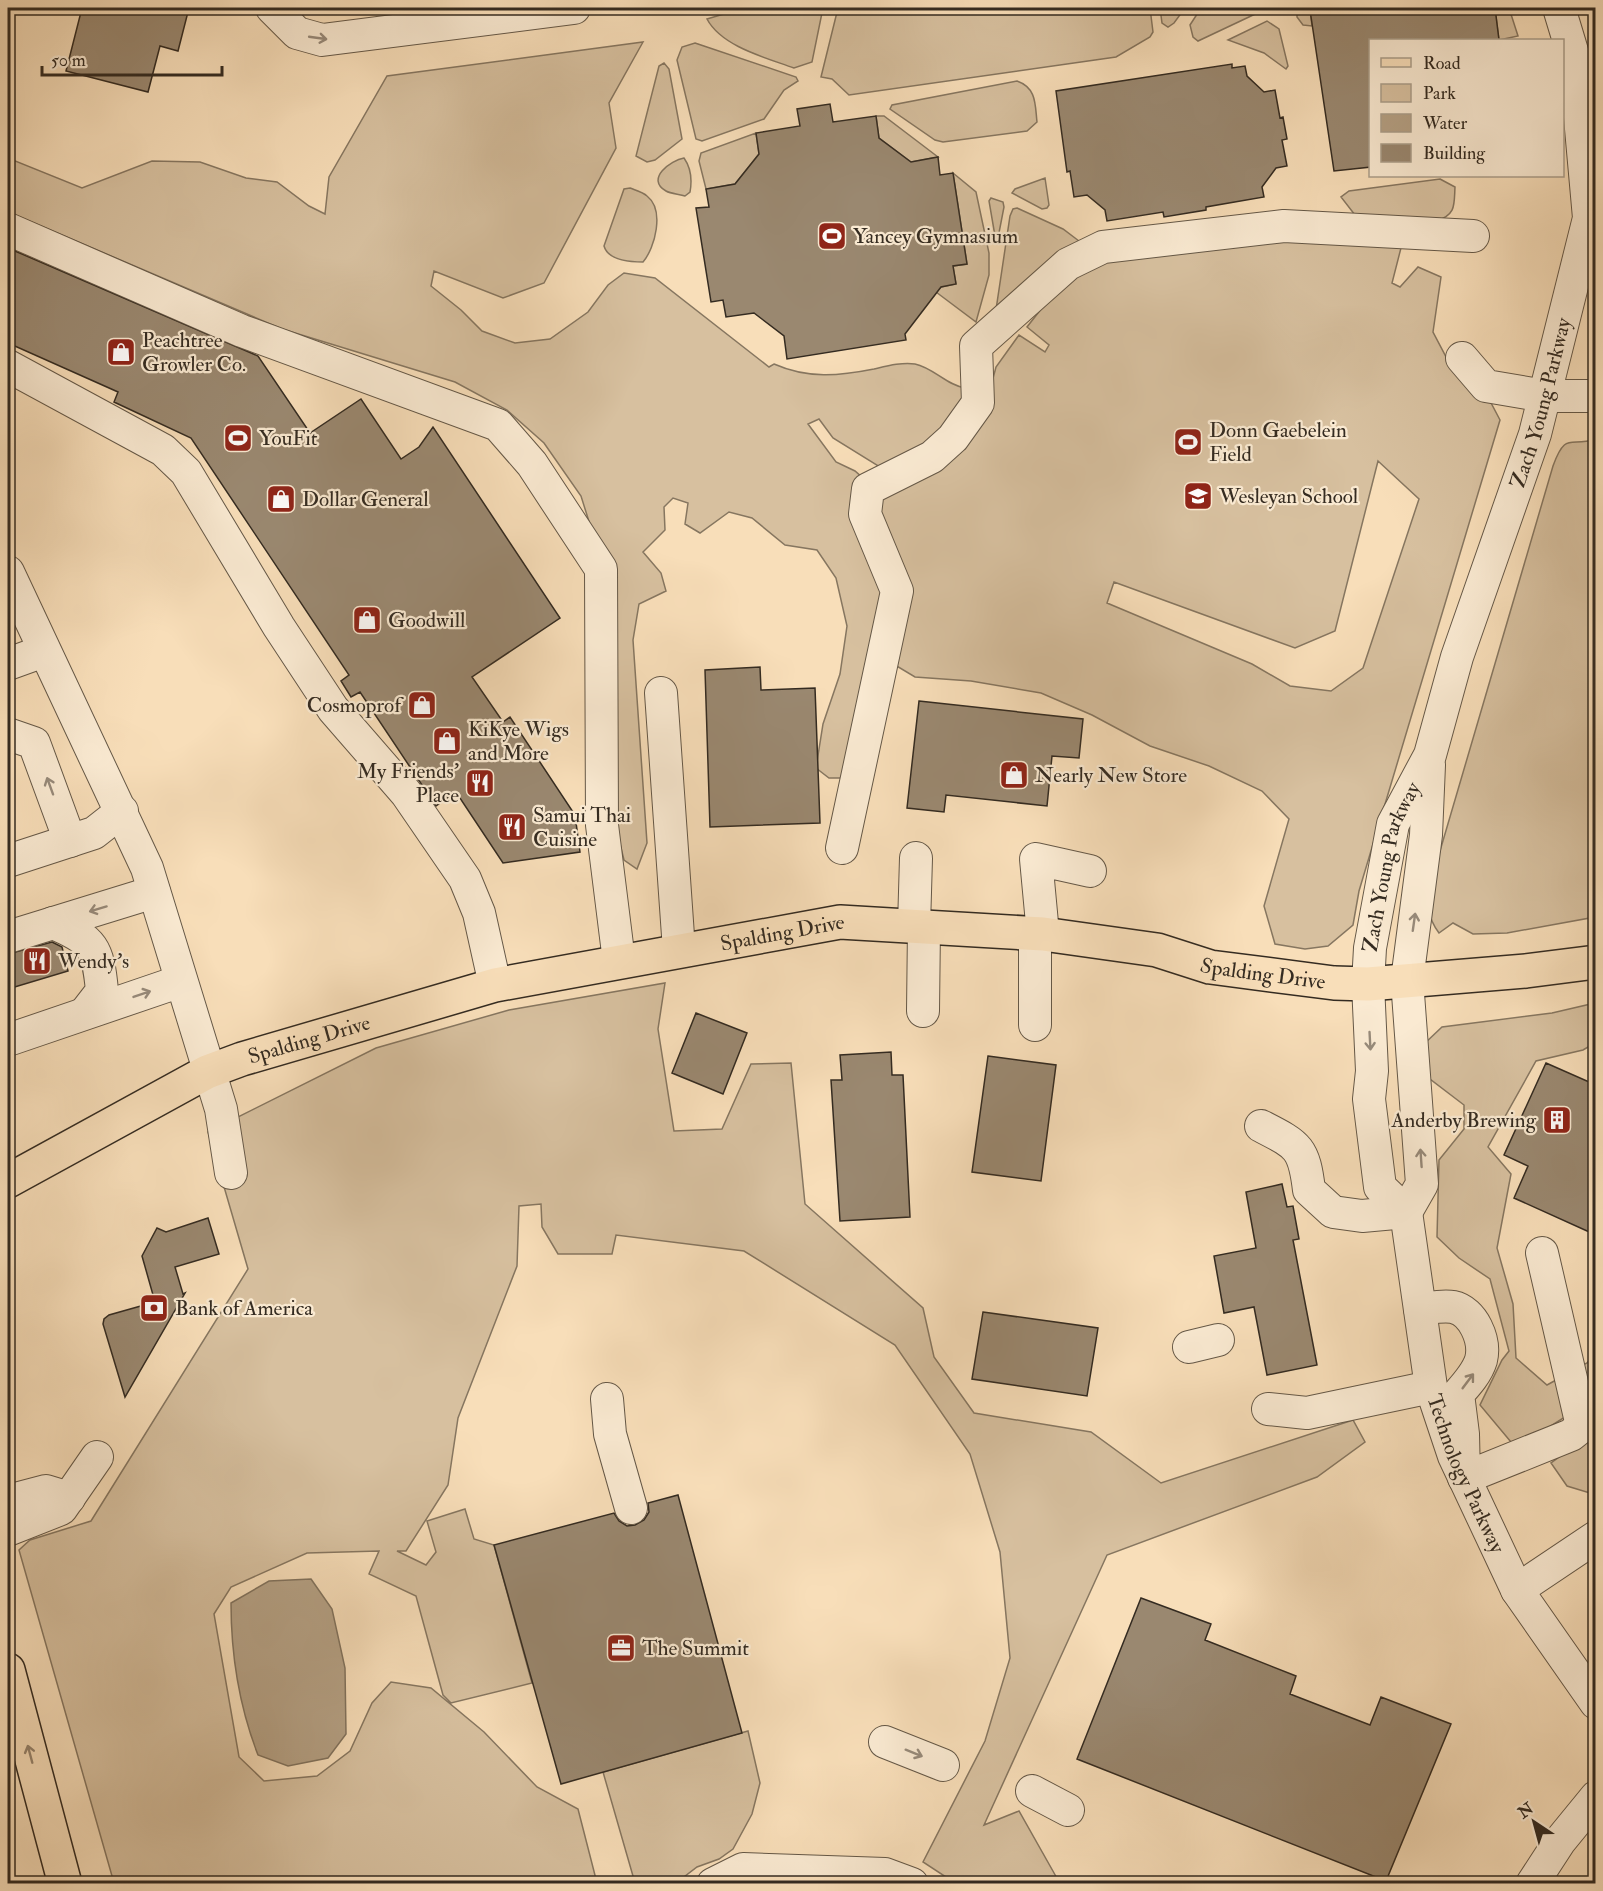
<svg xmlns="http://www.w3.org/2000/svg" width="1603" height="1891" viewBox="0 0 1603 1891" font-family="'IM FELL Double Pica',serif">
  <rect width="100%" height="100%" fill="#f8deb9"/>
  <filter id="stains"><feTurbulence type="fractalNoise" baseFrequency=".00333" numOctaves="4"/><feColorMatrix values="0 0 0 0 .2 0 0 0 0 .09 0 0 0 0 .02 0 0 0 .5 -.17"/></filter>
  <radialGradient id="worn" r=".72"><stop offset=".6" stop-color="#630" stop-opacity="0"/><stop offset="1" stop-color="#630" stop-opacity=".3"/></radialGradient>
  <path fill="#d7c09f" stroke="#867660" stroke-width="1.5" fill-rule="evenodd" d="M744 8H823L812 62 794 68C767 58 722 47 707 19Z
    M838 8H1150L1153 32 1150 37 1116 57 849 95 832 79 821 77Z
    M1160 8H1185L1174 23 1168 27 1162 23Z
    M1201 8H1268L1198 41 1193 37 1190 25Z
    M1297 8H1329L1310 10 1312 26 1303 25 1297 17Z
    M1495 8H1509L1518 36 1499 40Z
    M1267 21 1279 29 1288 66 1286 69 1264 53 1228 40Z
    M643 42 609 103 616 148 544 283 503 298 434 271 431 286 461 310 482 331 515 343 550 339 588 312 608 285 624 273 655 278 769 367 774 364C808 379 839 376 874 369 887 366 902 362 915 364 934 368 946 385 965 388L971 401 933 442 883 469 833 438 819 419 808 424 836 462 855 471 864 479 890 589 849 778H829L816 768 823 724 840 674 847 626 836 578 817 550 785 545 752 518 729 512 700 533 685 524 688 503 673 498 664 507 665 530 643 552 661 573 666 591 639 604 633 640 647 843 637 869 624 860 611 808 596 544 581 496 544 443 507 410 455 382 282 329 8 212V158L82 188 152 161 200 162 246 178 277 182 309 206 325 214 329 177 387 76Z
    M695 43 796 77 798 81 784 90 764 119 702 141 696 139 677 60 682 47Z
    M664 63 669 69 682 139 655 160 647 162 636 156 659 66Z
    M1017 81C1037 88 1035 105 1037 122L1027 131 943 142 935 140 890 109 892 105Z
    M876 116H884L938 157 911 162 879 138Z
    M756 133 759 154 735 184 706 189 699 161 701 153Z
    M684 158C691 168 692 181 690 192L685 196C680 194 671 194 666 191 645 179 671 160 684 158Z
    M953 173 976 192 989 253V275L976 322 936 292 941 287 956 284 953 266 967 264Z
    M1045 178 1049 205 1047 208 1042 209 1012 193 1015 189Z
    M1440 179 1455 187C1454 206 1456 214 1437 221L1355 215 1341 197 1349 191Z
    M630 188C635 190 643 192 647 196 665 210 655 248 643 262 630 262 608 260 604 246L624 189Z
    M991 198 1003 202 1004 207 998 238 995 236 989 201Z
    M1017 208 1063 229 1079 241V245L994 323 1010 216 1013 209Z
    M1285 236 1402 244 1392 283 1400 287 1418 267 1441 277 1433 332 1454 372 1490 401 1500 420 1359 891 1353 925 1328 946 1305 949 1275 944 1264 906 1289 819 1262 791 1209 766 1150 746 1092 715 1041 693 971 681 915 677 890 662 880 530 882 492 987 401 996 367 1019 335 1045 352 1049 345 1027 327 1064 280 1091 263ZM1378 461 1419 499 1363 668 1331 691 1290 686 1252 664 1107 603 1114 582 1295 648 1335 631Z
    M1595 439V917L1507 933 1473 934 1453 923 1439 933C1427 917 1427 904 1430 885L1553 466C1566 430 1571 448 1595 439Z
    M665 983 658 1029 674 1131 722 1129 751 1064 791 1063 805 1204 923 1308 934 1357 974 1413 1091 1432 1161 1483 1353 1420 1365 1442 1317 1477 1107 1555 984 1825 1019 1811 1058 1880 1067 1883H955L923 1862 985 1741 1010 1658 1000 1552 970 1454 895 1345 744 1251 616 1235 612 1254H558L542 1227 541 1204 519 1206 517 1266 458 1418 448 1485 406 1551H397L426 1565 436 1552 427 1521 465 1509 474 1539 494 1545 532 1683 451 1703 443 1695 416 1596 369 1574 379 1551 307 1553 231 1587 214 1614 239 1757 264 1781 317 1776 350 1751 372 1703 391 1682 431 1688 484 1732 537 1787 578 1809 597 1883H114L19 1550 30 1540 91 1521 248 1269 208 1132 376 1048 509 1010Z
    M1595 1003V1043L1583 1050 1536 1061 1488 1147 1511 1174 1497 1248 1513 1304 1516 1358 1547 1385 1587 1363 1595 1353V1398L1516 1448 1480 1405 1502 1360 1509 1351 1490 1279 1459 1258 1437 1237 1439 1160 1464 1129V1105L1430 1079 1423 1045 1442 1027 1552 1013Z
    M1595 1431V1492L1593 1494 1567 1486 1551 1463Z
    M748 1731 760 1783 752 1814 733 1849 719 1859 697 1867 676 1883H635L603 1772Z"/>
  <path fill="#b5a185" stroke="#81725d" stroke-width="1.5" d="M311 1579 332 1609 345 1668 346 1734 328 1758 288 1766 258 1755C239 1706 231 1656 231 1603L269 1581Z"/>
  <path fill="#9a8870" stroke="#342b21" stroke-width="1.5" d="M82 8H189L178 51 160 46 148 92 66 71Z
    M1329 8H1495L1499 40H1371V167L1334 171 1310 10Z
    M1232 64V68L1245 66 1247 76 1264 92 1275 90 1280 118 1283 117 1287 139 1282 140 1287 166 1276 168 1262 187 1264 197 1206 207V210L1164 217 1163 212 1107 221 1105 210 1087 195 1074 197 1070 171 1067 172 1056 91Z
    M830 104 833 122 876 116 879 138 911 162 938 157 940 175 953 173 967 264 953 266 956 284 941 287 905 334 906 340 787 359 784 336 754 313 726 317 723 300 711 302 696 208 709 207 706 189 735 184 759 154 756 133 800 126 797 109Z
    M8 248 258 356 310 433 361 399 401 459 419 447 433 427 560 618 472 677 503 722 510 717 575 815 580 852 503 863 456 792 436 806 360 692 351 697 341 681 349 675 191 438 114 402 118 392 8 343Z
    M760 667 761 690 815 688 820 823 710 827 705 670Z
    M919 701 1083 719 1079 758 1052 756 1047 806 946 795 944 812 907 808Z
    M52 942 62 947 68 971 8 989V954Z
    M696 1013 747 1033 723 1094 672 1073Z
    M891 1052 892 1075H903L910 1217 840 1221 831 1080H842L840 1055Z
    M988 1056 1056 1065 1041 1181 972 1172Z
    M1546 1063 1596 1085V1235L1514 1198 1528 1166 1504 1155Z
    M1282 1184 1287 1207 1293 1206 1299 1239 1293 1240 1317 1365 1267 1375 1254 1307 1224 1313 1214 1256 1256 1248 1246 1192Z
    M208 1218 219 1254 175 1267 183 1294 185 1293 125 1397 103 1324 104 1319 109 1315 155 1302 142 1256 157 1228 166 1232Z
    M983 1312 1098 1328 1087 1396 972 1379Z
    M678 1495 742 1733 561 1784 494 1545 614 1513 619 1521 627 1526 635 1525 644 1520 649 1512 648 1503Z
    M1141 1598 1211 1624 1205 1640 1296 1676 1290 1694 1370 1725 1381 1697 1451 1724 1386 1881 1077 1759Z"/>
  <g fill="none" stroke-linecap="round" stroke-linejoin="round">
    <g stroke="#655847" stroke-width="34">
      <g id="minor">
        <path d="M272 8 297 33 322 40 574 8"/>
        <path d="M8 229 242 331 498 425 532 464 601 569 602 825 619 961"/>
        <path d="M1462 358 1486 386 1545 396H1596"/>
        <path d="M8 366 163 450 186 472 279 627 333 709 406 793 465 879 479 913 495 985"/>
        <path d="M8 572 147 868 221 1109 231 1173"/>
        <path d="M8 664 44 651"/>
        <path d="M661 693 679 950"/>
        <path d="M8 734 34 743 70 841"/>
        <path d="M842 848 897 591 865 514 868 489 932 457 953 438 978 403 976 346 1068 264 1103 247 1284 226 1473 236"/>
        <path d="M8 861 94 833 122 811"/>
        <path d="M53 923C94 940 98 948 102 991L85 1013"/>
        <path d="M914 926 916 858"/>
        <path d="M1035 934V1025"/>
        <path d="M1043 934 1036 859 1090 871"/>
        <path d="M8 937 154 892"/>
        <path d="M923 1011 924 927"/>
        <path d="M8 1040 181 981"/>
        <path d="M1261 1126C1298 1145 1304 1147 1309 1190L1333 1212 1362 1216 1406 1212"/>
        <path id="s1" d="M1406 1212 1380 1187 1369 1099 1372 1071 1368 984 1370 948 1393 824 1430 755 1457 657 1535 434 1589 218 1575 61 1559 8"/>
        <path id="s2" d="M1406 1212 1431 1387 1454 1456 1517 1590 1596 1703"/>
        <path d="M1406 1212 1422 1184 1407 980 1426 835 1429 765"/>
        <path d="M1542 1253 1582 1426"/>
        <path d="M1420 1309C1430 1308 1443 1305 1453 1307 1473 1311 1486 1340 1481 1360 1477 1373 1467 1384 1458 1394L1463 1434 1464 1478 1571 1435 1596 1415"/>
        <path d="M1189 1347 1218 1340"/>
        <path d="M607 1399 610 1434 631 1508"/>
        <path d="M1268 1409 1307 1413 1431 1387"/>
        <path d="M8 1501 46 1491 69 1498"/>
        <path d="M8 1530 61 1509 97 1457"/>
        <path d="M1517 1590 1596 1537"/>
        <path d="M885 1742 943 1765"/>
        <path d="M1032 1791 1068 1810"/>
        <path d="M713 1884 743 1869 885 1874 912 1884"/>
        <path d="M1532 1884 1560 1841 1596 1797"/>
      </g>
    </g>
    <g stroke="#342b21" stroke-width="36">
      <g id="major">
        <path id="s3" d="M8 1181 207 1072 242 1059 495 985 840 922 1043 934 1157 950 1210 967 1334 983 1368 984 1526 971 1596 962"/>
      </g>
    </g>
    <g stroke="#342b21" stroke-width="36">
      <path id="highway" d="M8 1670 65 1884"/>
    </g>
    <use href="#minor" stroke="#faead2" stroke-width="32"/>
    <use href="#major" stroke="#f8deb9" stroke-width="33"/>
    <use href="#highway" stroke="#f8deb9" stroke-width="33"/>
  </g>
  <defs><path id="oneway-shaft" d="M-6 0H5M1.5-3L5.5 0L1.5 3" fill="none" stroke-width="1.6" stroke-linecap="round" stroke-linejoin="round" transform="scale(1.5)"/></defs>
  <g stroke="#978a7a">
    <use href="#oneway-shaft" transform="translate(318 38) rotate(8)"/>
    <use href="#oneway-shaft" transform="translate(50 786) rotate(-110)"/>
    <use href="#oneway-shaft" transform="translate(98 909) rotate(163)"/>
    <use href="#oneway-shaft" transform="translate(1414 922) rotate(-82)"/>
    <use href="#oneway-shaft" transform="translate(142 994) rotate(-19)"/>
    <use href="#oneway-shaft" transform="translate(1370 1041) rotate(87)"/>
    <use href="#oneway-shaft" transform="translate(1421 1158) rotate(-94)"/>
    <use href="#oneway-shaft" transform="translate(1468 1381) rotate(-53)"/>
    <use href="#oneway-shaft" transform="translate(914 1753) rotate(22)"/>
  </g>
  <use stroke="#96846d" href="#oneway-shaft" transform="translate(30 1754) rotate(-105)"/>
  <defs>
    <g id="stadium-square" transform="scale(1.5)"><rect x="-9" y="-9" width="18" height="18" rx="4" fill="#8f2418" stroke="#faead2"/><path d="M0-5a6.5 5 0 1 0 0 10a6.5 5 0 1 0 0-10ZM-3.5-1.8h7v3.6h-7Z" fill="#fff"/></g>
    <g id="shop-square" transform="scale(1.5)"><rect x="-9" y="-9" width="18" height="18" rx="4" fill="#8f2418" stroke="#faead2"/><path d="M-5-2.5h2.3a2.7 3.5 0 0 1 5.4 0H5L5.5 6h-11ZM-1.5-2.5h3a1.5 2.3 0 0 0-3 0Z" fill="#fff"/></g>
    <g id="school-square" transform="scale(1.5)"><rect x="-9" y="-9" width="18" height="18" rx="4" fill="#8f2418" stroke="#faead2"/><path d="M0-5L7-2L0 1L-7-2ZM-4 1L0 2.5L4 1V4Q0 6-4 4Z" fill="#fff"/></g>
    <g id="restaurant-square" transform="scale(1.5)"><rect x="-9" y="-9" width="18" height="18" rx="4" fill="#8f2418" stroke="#faead2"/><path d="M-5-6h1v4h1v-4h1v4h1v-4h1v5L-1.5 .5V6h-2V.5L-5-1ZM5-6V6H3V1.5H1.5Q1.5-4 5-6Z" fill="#fff"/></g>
    <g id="building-square" transform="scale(1.5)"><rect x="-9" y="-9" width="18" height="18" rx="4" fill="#8f2418" stroke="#faead2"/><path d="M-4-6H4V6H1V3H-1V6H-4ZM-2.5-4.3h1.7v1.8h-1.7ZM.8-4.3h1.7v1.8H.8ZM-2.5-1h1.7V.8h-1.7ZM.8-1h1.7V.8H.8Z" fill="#fff"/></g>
    <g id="bank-square" transform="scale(1.5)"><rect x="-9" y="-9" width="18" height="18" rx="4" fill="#8f2418" stroke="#faead2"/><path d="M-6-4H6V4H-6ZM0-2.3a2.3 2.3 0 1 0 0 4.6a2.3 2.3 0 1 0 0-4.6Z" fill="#fff"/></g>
    <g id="office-square" transform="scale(1.5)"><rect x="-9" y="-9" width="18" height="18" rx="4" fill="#8f2418" stroke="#faead2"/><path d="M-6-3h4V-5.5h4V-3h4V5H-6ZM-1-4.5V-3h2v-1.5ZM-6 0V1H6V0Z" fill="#fff"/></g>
  </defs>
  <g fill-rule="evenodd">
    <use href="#stadium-square" x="832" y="236"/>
    <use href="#shop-square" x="121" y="352"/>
    <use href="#stadium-square" x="238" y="438"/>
    <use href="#stadium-square" x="1188" y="442"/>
    <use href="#school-square" x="1198" y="496"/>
    <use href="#shop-square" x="281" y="499"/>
    <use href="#shop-square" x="367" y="620"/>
    <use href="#shop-square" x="422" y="705"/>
    <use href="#shop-square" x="447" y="741"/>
    <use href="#shop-square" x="1014" y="775"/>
    <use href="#restaurant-square" x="480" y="783"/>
    <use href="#restaurant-square" x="512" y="827"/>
    <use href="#restaurant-square" x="37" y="961"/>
    <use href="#building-square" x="1557" y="1120"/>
    <use href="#bank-square" x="154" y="1308"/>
    <use href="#office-square" x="621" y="1648"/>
  </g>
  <g text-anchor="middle" stroke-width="4.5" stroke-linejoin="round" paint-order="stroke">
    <g font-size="21" fill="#342b21" stroke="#faead2" text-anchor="start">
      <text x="853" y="243">Yancey Gymnasium</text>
      <text x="142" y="347">Peachtree<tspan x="142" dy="24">Growler Co.</tspan></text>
      <text x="1209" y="437">Donn Gaebelein<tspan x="1209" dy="24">Field</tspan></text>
      <text x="259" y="445">YouFit</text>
      <text x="1219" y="503">Wesleyan School</text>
      <text x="302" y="506">Dollar General</text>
      <text x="388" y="627">Goodwill</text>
      <text x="401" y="712" text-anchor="end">Cosmoprof</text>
      <text x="468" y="736">KiKye Wigs<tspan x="468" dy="24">and More</tspan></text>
      <text x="459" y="778" text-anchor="end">My Friends'<tspan x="459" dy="24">Place</tspan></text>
      <text x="1035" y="782">Nearly New Store</text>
      <text x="533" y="822">Samui Thai<tspan x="533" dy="24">Cuisine</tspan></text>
      <text x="58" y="968">Wendy's</text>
      <text x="1536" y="1127" text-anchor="end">Anderby Brewing</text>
      <text x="175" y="1315">Bank of America</text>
      <text x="642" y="1655">The Summit</text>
    </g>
    <g font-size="21" fill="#342b21" stroke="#faead2">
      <text dy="7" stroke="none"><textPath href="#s1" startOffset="850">Zach Young Parkway</textPath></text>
      <text dy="7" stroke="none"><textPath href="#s1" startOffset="360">Zach Young Parkway</textPath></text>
      <text dy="7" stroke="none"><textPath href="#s3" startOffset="820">Spalding Drive</textPath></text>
      <text dy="7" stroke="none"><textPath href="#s3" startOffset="1306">Spalding Drive</textPath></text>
      <text dy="7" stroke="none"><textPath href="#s3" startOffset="334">Spalding Drive</textPath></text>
      <text dy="7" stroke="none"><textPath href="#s2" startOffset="270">Technology Parkway</textPath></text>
    </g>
  </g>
  <rect width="1603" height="1891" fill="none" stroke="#f8deb9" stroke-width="30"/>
  <rect x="9" y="9" width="1585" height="1873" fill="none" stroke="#342b21" stroke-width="3"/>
  <rect x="15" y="15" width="1573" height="1861" fill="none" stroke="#342b21" stroke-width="1.5"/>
  <rect x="1369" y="39" width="195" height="138" fill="#faead2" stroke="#ab9e8b" stroke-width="1.5"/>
  <rect x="1381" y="58" width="30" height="9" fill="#f8deb9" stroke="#ab9e8b" stroke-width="1.5"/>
  <text x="1423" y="69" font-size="18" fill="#342b21">Road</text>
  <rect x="1381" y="84" width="30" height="18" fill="#d7c09f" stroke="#ab9e8b" stroke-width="1.5"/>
  <text x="1423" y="99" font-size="18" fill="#342b21">Park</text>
  <rect x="1381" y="114" width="30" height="18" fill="#b5a185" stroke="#ab9e8b" stroke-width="1.5"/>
  <text x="1423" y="129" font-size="18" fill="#342b21">Water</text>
  <rect x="1381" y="144" width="30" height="18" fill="#9a8870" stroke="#ab9e8b" stroke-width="1.5"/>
  <text x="1423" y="159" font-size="18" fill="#342b21">Building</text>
  <g transform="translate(1534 1822) rotate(324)" stroke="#faead2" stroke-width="4.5" paint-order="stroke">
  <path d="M0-4.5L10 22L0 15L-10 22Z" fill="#342b21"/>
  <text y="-9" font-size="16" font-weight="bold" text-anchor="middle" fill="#342b21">N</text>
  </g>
  <path d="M42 66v9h180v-9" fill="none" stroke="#342b21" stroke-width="3"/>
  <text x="51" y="66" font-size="18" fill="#342b21" stroke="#faead2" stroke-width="4.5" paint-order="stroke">50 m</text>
  <rect width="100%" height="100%" filter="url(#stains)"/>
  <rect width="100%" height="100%" fill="url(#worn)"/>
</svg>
